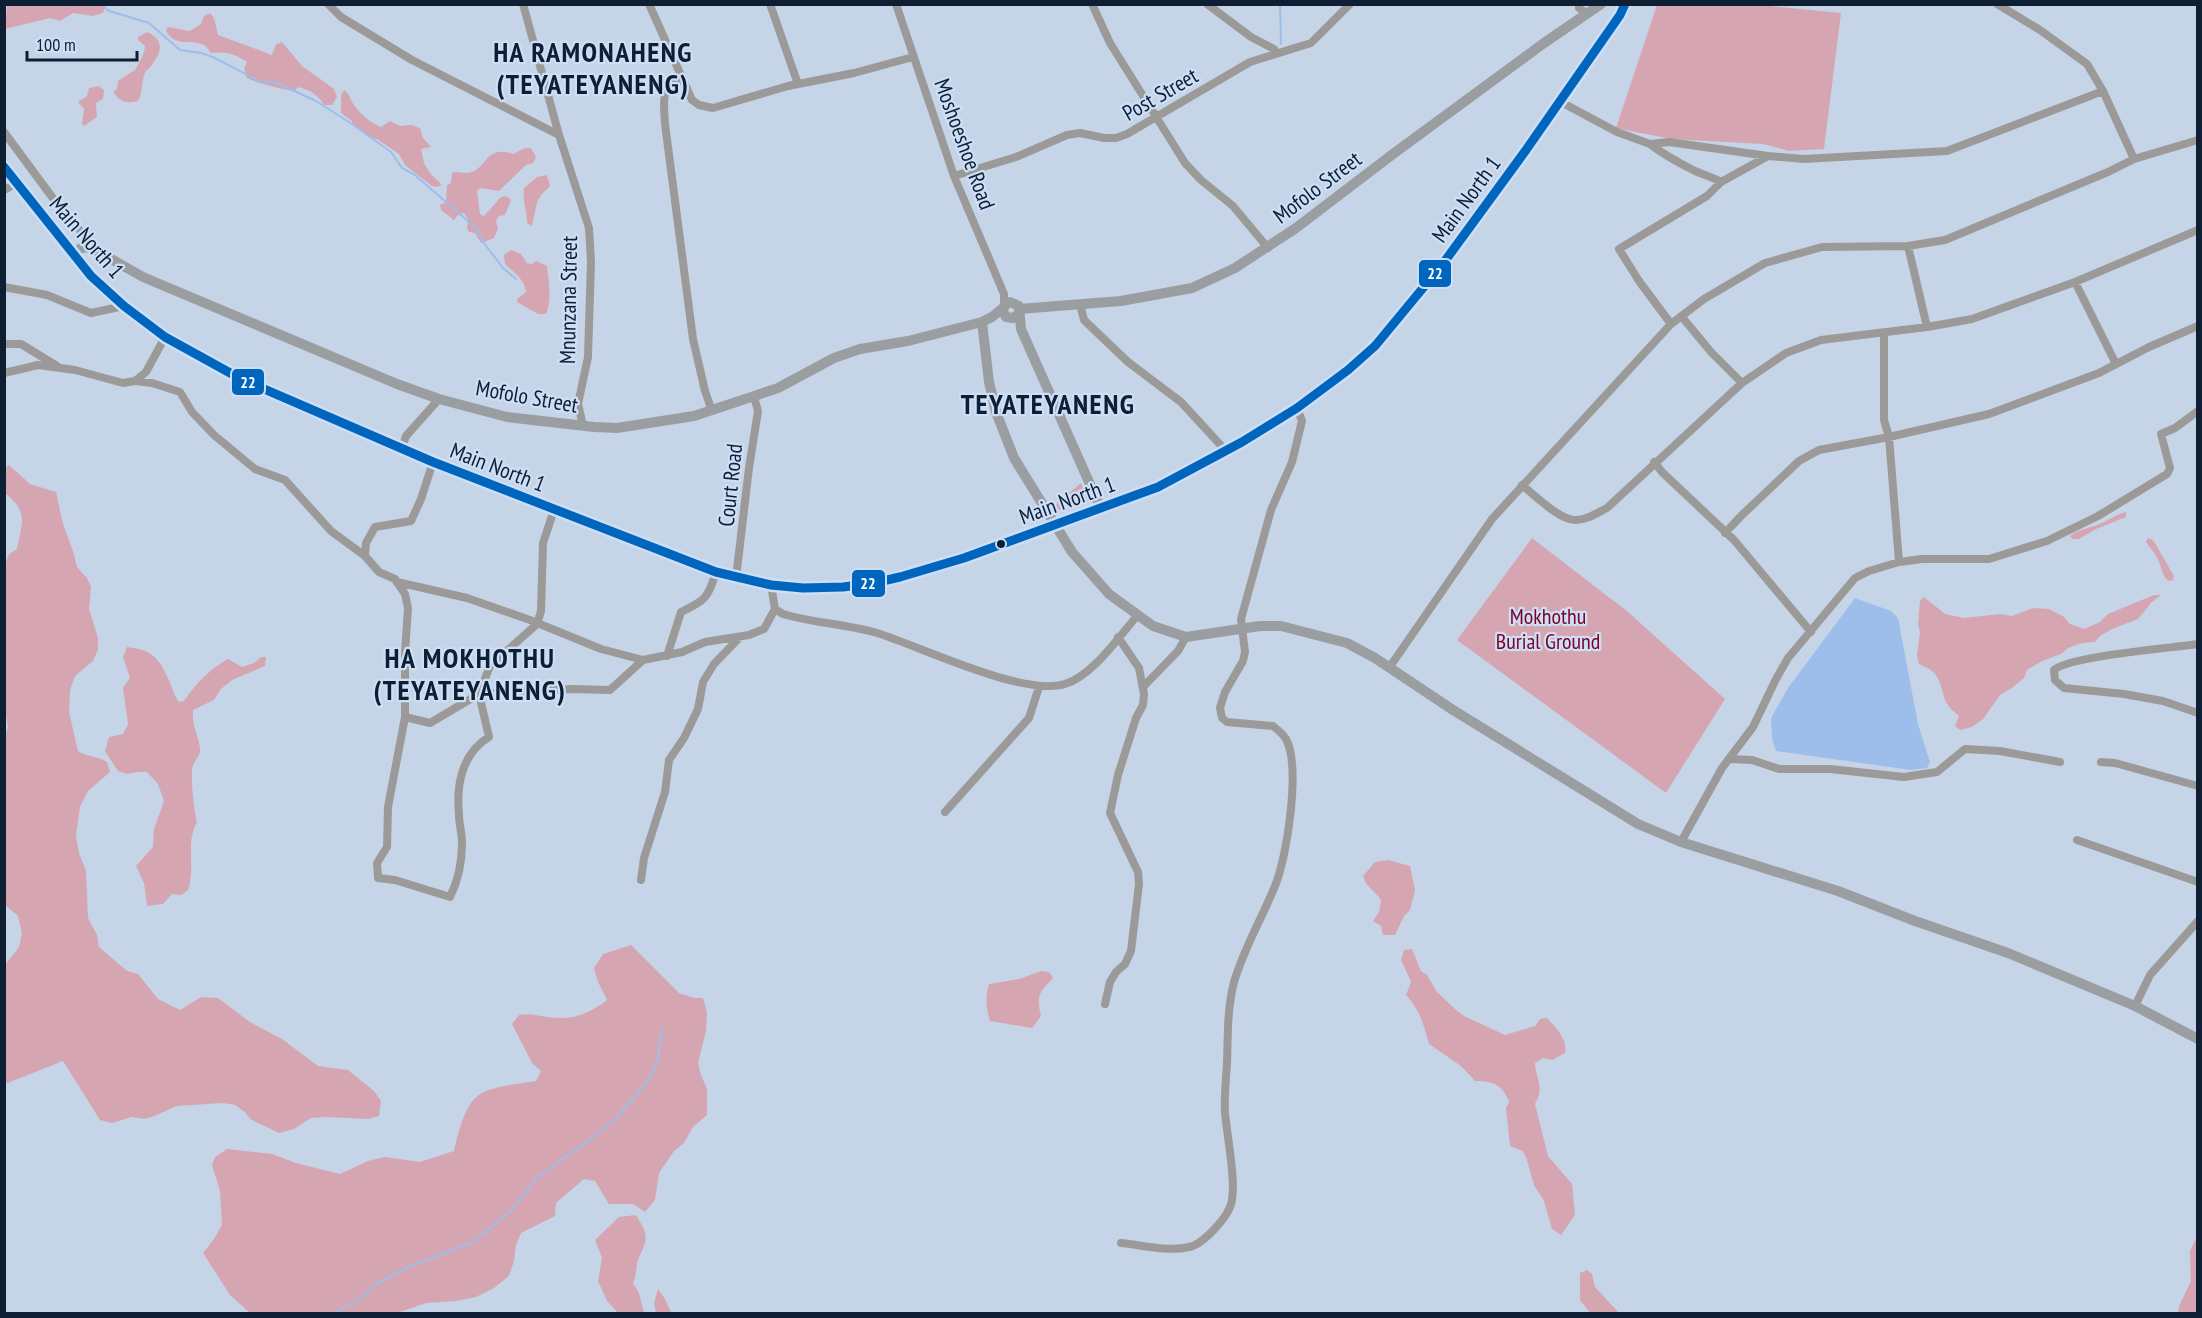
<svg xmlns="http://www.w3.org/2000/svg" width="2202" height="1318" viewBox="0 0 2202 1318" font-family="'PT Sans Narrow',sans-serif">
  <rect width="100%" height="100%" fill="#c6d4e8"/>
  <path fill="#d5a6b2" d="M1751 4 1841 13 1824 149 1789 151 1763 144 1671 139 1616 128 1657 5Z
    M7 5V4L106 5 103 13 93 16 73 13 60 21 50 18 5 29Z
    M210 13 214 18 218 35 272 55 276 44 282 42 302 66 334 89 337 97 332 105H324C317 94 310 90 298 87L295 91C287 91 254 82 247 78L244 68 247 62C236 54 225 51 211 53 209 51 207 47 204 45 191 38 177 49 166 31L168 27 190 31 201 24 204 16Z
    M147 32C165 40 162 52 151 66 149 69 146 70 145 73 141 82 143 92 138 101 127 104 120 102 113 92L117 89 118 81 135 70C139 63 145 53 145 46L138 40V37Z
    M99 86 104 90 103 99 96 103 97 117 84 126 82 124 84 109 78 102 87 96 89 88Z
    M344 90C349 94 349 96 352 102 359 113 369 122 381 127L390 121 400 126 411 125 420 128 423 138 431 147 421 149 424 163 430 173 442 185 437 187 432 186 405 165 399 154 377 139 371 138 352 124V121L341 113V95Z
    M525 148H531L536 157 533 163 526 165 499 191 481 188 477 191 480 214 484 216 501 197 506 196 511 200 505 215 499 216 496 221 498 228 494 238 481 243 475 233 469 232 467 228 468 219 464 213 458 215 454 220 441 210 440 205 446 202 447 185 451 183 452 173C459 170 465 175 472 172 488 166 486 145 513 154Z
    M547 175 550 186 541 195 537 202 532 226 527 223C527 210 522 200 524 188L537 177Z
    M511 250 521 254 527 263 532 264 536 261 547 266C549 282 552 299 546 314H538L517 302V299L526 292C524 278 514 273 505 264L504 255Z
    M9 465 30 484 56 492 63 524 74 554 77 567 87 578 91 587 89 609 98 638V650L93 661 75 676 70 690 69 712 78 751C88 757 97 756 107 762L110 772 88 791 80 807 76 836 79 853 86 871 88 918 97 935 99 947 127 971 138 974 158 999 180 1010 201 997 218 998 250 1022 282 1039 318 1066 348 1070 374 1091 381 1101 379 1116 368 1119 326 1117 311 1118 294 1129 279 1133 250 1119 245 1112 235 1105 223 1103 177 1106 152 1117 144 1119 132 1117 112 1123 100 1120 63 1061 5 1084V965L19 947 22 933 18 916 4 904V738L8 727 4 705 5 565 9 554 17 549C22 521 29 513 5 493V468Z
    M1081 483 1088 500 1056 511 1054 506Z
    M2126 512V517L2096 529 2079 539H2072L2070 536C2078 529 2090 528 2100 524 2109 520 2117 514 2126 512Z
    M1532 538 1628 612 1725 699 1666 793 1457 640Z
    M2148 538 2153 540 2174 576 2173 580 2168 581C2161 573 2161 563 2155 554 2152 550 2149 546 2146 542Z
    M2154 595H2161L2151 603 2138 619 2112 629 2100 636 2095 642 2082 643 2068 648 2061 654 2042 661 2027 670 2024 678 2012 688 2000 695 1983 719 1972 727 1960 730 1955 726 1959 716C1953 711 1946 705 1944 697 1939 678 1938 672 1919 664L1917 655 1920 632 1918 625 1920 601 1924 597 1945 614 1964 618 2000 614 2012 616 2033 608 2049 609 2064 617 2070 624 2084 629 2100 622 2108 614Z
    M127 647C154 651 158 657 169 680 173 688 173 694 179 702L184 701C196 683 210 669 228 659L242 667 254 663 261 657H266L265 666 232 680 221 689 214 700 193 710C192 728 198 733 200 748 201 756 196 758 193 765 190 774 194 812 197 822 185 843 196 868 188 890L181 895 172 894 163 904 147 906 144 883 136 866 153 847 154 829 164 801 158 784 147 772H137L127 774 118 771 105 751 109 737 123 734 128 724 123 688 130 678 123 657Z
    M1388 860 1410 866 1415 890 1410 910 1404 916 1395 935H1383L1381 926 1373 921 1379 912 1381 900C1375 891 1366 887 1363 876L1375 862Z
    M631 945 679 993 694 998H703L707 1012 706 1031 698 1063 701 1075 707 1089V1115L693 1127 684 1143 674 1151 659 1173 655 1200 645 1212 633 1204H609L595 1181 584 1179 556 1203 555 1216 521 1233 516 1245 514 1261 509 1276 494 1288 476 1297 456 1301 426 1303 397 1313H250L230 1295 203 1253 214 1239 222 1225 220 1191 212 1165 215 1157 227 1149 272 1154 296 1163 340 1174 368 1161 385 1157 420 1162 454 1151C469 1088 476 1090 536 1081L541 1071 532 1063 512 1024 519 1015C529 1013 538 1016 548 1017 571 1021 589 1014 607 1000L598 982 594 968 603 954Z
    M1412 949 1421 971 1427 975 1437 992 1455 1009 1464 1016 1505 1035 1535 1026 1540 1019 1547 1018C1556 1028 1568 1039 1565 1053L1552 1060 1543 1058 1535 1063C1536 1080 1545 1087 1535 1104L1548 1156 1572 1184 1575 1215 1561 1235 1552 1229 1544 1201 1534 1185 1527 1160 1523 1151 1510 1146 1506 1108 1509 1102C1503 1084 1492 1081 1475 1081L1461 1066 1429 1044C1423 1023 1421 1012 1406 995L1411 982 1401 960 1404 950Z
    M1041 971 1049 972 1053 978C1039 993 1036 995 1041 1016L1032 1028 990 1021C986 1008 985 998 989 984L1019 979Z
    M636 1215C649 1236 648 1238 638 1260 635 1268 638 1272 633 1283L639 1293 644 1313H618L607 1301 598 1281 602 1258 595 1240 619 1217Z
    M2197 1236V1313H2178L2179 1306 2191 1281 2190 1251Z
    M1587 1270 1592 1274 1595 1287 1619 1313H1590L1580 1300V1273Z
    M658 1289 665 1299 671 1312 675 1313H656L654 1303Z"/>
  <path fill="#9dbeeb" d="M1855 598 1891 611 1898 618 1918 724 1930 762 1927 768 1911 770 1776 751 1772 739 1771 718 1788 688Z"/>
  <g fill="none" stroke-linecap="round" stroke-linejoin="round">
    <path stroke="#9dbeeb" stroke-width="2" d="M101 4 109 11 149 23 180 50 201 53 213 57 259 81 277 83 316 101 352 124 391 152 402 168 415 175 476 228 483 242 503 268 516 279
      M1280 4 1281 44
      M332 1314 362 1297 379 1282 412 1265 472 1243 512 1210 537 1177 587 1142 615 1119 649 1080 658 1058 662 1029"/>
    <path stroke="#9b9a98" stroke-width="8" d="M328 4 341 17 412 60 559 135
      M523 4 559 135 589 228 591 262 588 357 578 404 583 426
      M649 4 692 100 699 105 713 108 788 86 854 73 913 57
      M770 4 798 84
      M896 4 954 176 1004 294V306
      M1092 4 1110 43 1185 163 1201 180 1233 206 1268 248
      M1207 4 1251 37 1274 49 1276 53
      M1580 4 1579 8 1586 13
      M1997 4 2040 30 2087 64 2103 91 2134 159
      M683 79C659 86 664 103 665 124L693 339 705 391 712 411
      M1559 101 1617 132 1650 144 1669 142 1768 156
      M4 132 55 201 88 240 90 247
      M1650 144C1664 155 1679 163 1695 171 1704 175 1712 177 1721 182
      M954 176 1016 157 1067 135 1080 133 1104 138H1116L1127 134 1250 62 1311 43 1350 4
      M4 190 17 183
      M1908 246 1927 327
      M2075 282 2116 364
      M4 287 47 295 91 313 124 306
      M1080 304 1084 320 1128 362 1181 402 1226 451
      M1682 317 1711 352 1742 383
      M1671 324 1639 281 1619 249 1707 196 1721 182 1768 156 1804 159 1947 151 2103 91
      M1884 333V420L1889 437 1899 562
      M4 344H21L57 366
      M4 373 38 365 75 370 123 383 135 381 146 372 165 337
      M135 381 152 383 180 392 192 412 214 435 255 469 285 480 331 531 365 556
      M402 448 406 436 439 399
      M433 462 421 499 411 521 375 527 366 543 365 556 379 572 395 579 405 594 408 608 405 653V717L388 807 387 847 377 863 378 878 395 880 450 897C458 881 462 861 462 843 462 833 459 824 459 815 456 785 462 753 489 737L479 694 572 689 610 690 643 660
      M1654 462 1662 472 1734 540 1811 632
      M1522 485C1534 495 1560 520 1575 520 1587 520 1597 513 1607 508L1742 383 1786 353 1821 340 1927 327 1972 319 2075 282 2198 230
      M1725 533 1741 516 1799 461 1819 450 1889 437 1989 414 2099 373 2149 347 2198 326
      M736 578 749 468 758 411 754 397
      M397 582 467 598 530 620 601 649 643 660 682 652 705 642 749 635 764 629 775 609
      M771 585 775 609 783 614C813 623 846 624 877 633 922 647 1023 697 1065 684 1092 676 1118 638 1137 616
      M2198 644C2172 648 2069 656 2054 670L2055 680 2064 688 2124 694 2163 701 2198 713
      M667 656 681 612C705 600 708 599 716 572
      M1389 668 1492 519 1671 324 1704 299 1765 263 1822 247 1908 246 1945 240 2108 172 2134 159 2198 140
      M1144 686 1178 651 1186 637
      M405 717 430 723 479 694 490 666 537 624 541 611 543 543 554 510
      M1730 759 1752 760 1779 769H1830L1904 777 1937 772 1965 749 2000 751 2060 762
      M2101 762 2115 763 2198 786
      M945 812 1029 718 1039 687
      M2077 840 2198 882
      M1681 842 1722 768 1753 727 1776 679 1788 658 1855 578 1869 571 1899 562 1922 559H1989L2047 541 2098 516 2167 474 2170 468 2161 434 2175 428 2198 411
      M641 880 644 858 665 792 669 760 684 738 698 709 703 682 714 664 740 637
      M1105 1004 1110 982 1116 972 1125 964 1131 951 1139 884 1138 872 1110 813 1118 775 1136 718 1143 705 1144 694 1139 668 1118 637
      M2135 1006 2150 975 2198 921
      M1121 1243C1142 1245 1168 1252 1189 1247 1202 1245 1225 1220 1230 1207 1238 1189 1227 1136 1225 1113 1224 1097 1226 1080 1227 1063 1228 1036 1227 1009 1234 982 1244 948 1262 918 1275 886 1287 857 1301 767 1286 739 1283 734 1278 730 1273 726L1227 722 1222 718 1220 708 1225 692 1243 661 1245 652 1241 619 1271 510 1292 462 1302 421 1297 408"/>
    <path stroke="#9b9ea1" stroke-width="10" d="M4 167 91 276 124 306 165 337 241 379 433 462 716 572 771 585 803 588 843 587 874 583 900 577 964 558 1158 487 1242 442 1297 408 1348 370 1375 346 1442 265 1526 150 1620 15 1625 4
      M73 255 81 248 90 247 143 277 397 384 439 399 507 417 594 427 617 428 694 416 778 388 834 358 860 349 908 341 982 322 992 317 1003 308
      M1019 309 1121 301 1192 288 1235 268 1296 228 1393 154 1544 43 1601 4
      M1019 314 1013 318 1006 317 1003 311 1004 306 1010 302 1019 306 1021 329 1101 509
      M982 322 989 382 996 412 1014 458 1072 552 1109 594 1153 626 1186 637 1260 626H1281L1347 643 1375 658 1453 710 1638 824 1681 842 1838 891 1915 921 2008 953 2135 1006 2198 1039"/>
    <g stroke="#cddef7" stroke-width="14">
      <path id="bus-1" d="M4 167 91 276 124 306 165 337 241 379 433 462 716 572 771 585 803 588 843 587 874 583 900 577 964 558 1158 487 1242 442 1297 408 1348 370 1375 346 1442 265 1526 150 1620 15 1625 4"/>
    </g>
    <use href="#bus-1" stroke="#0065bd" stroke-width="9"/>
  </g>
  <circle fill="#0e1f34" stroke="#cddef7" stroke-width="2" cx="1001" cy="544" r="5"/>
  <g text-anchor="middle" stroke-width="4.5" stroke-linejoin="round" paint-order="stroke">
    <g font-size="22" fill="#0e1f34" stroke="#cddef7">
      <text transform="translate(1160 94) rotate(-30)" y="8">Post Street</text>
      <text transform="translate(965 144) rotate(70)" y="8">Moshoeshoe Road</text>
      <text transform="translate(1317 187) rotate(-37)" y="8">Mofolo Street</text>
      <text transform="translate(1466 199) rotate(-54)" y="8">Main North 1</text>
      <text transform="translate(87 237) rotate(49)" y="8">Main North 1</text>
      <text transform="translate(568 300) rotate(-89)" y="8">Mnunzana Street</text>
      <text transform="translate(527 396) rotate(10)" y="8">Mofolo Street</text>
      <text transform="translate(498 467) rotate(21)" y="8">Main North 1</text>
      <text transform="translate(730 485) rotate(-84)" y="8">Court Road</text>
      <text transform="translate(1067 500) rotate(-20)" y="8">Main North 1</text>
    </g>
    <g font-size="22" fill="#7c0124" stroke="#cddef7">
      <text x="1548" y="624">Mokhothu<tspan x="1548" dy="25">Burial Ground</tspan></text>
    </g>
    <g font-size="28" font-weight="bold" letter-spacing="1.5" fill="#0e1f34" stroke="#cddef7">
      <text x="593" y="62">HA RAMONAHENG<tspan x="593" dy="32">(TEYATEYANENG)</tspan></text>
      <text x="1048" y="414">TEYATEYANENG</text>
      <text x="470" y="668">HA MOKHOTHU<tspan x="470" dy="32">(TEYATEYANENG)</tspan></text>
    </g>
  </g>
  <g stroke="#cddef7" stroke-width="2">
    <rect x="1418" y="259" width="34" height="29" rx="6" fill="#0065bd"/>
    <rect x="231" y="368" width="34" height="28" rx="6" fill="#0065bd"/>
    <rect x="851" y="569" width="35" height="29" rx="6" fill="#0065bd"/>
  </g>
  <g font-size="16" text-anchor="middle" font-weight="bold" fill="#fff">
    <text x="1435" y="279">22</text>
    <text x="248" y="388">22</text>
    <text x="868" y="589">22</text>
  </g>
  <rect width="2202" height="1318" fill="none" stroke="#0e1f34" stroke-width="12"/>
  <path d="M27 51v9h110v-9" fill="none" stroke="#0e1f34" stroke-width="3"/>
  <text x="36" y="51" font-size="18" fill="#0e1f34" stroke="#cddef7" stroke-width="4.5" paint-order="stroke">100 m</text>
</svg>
